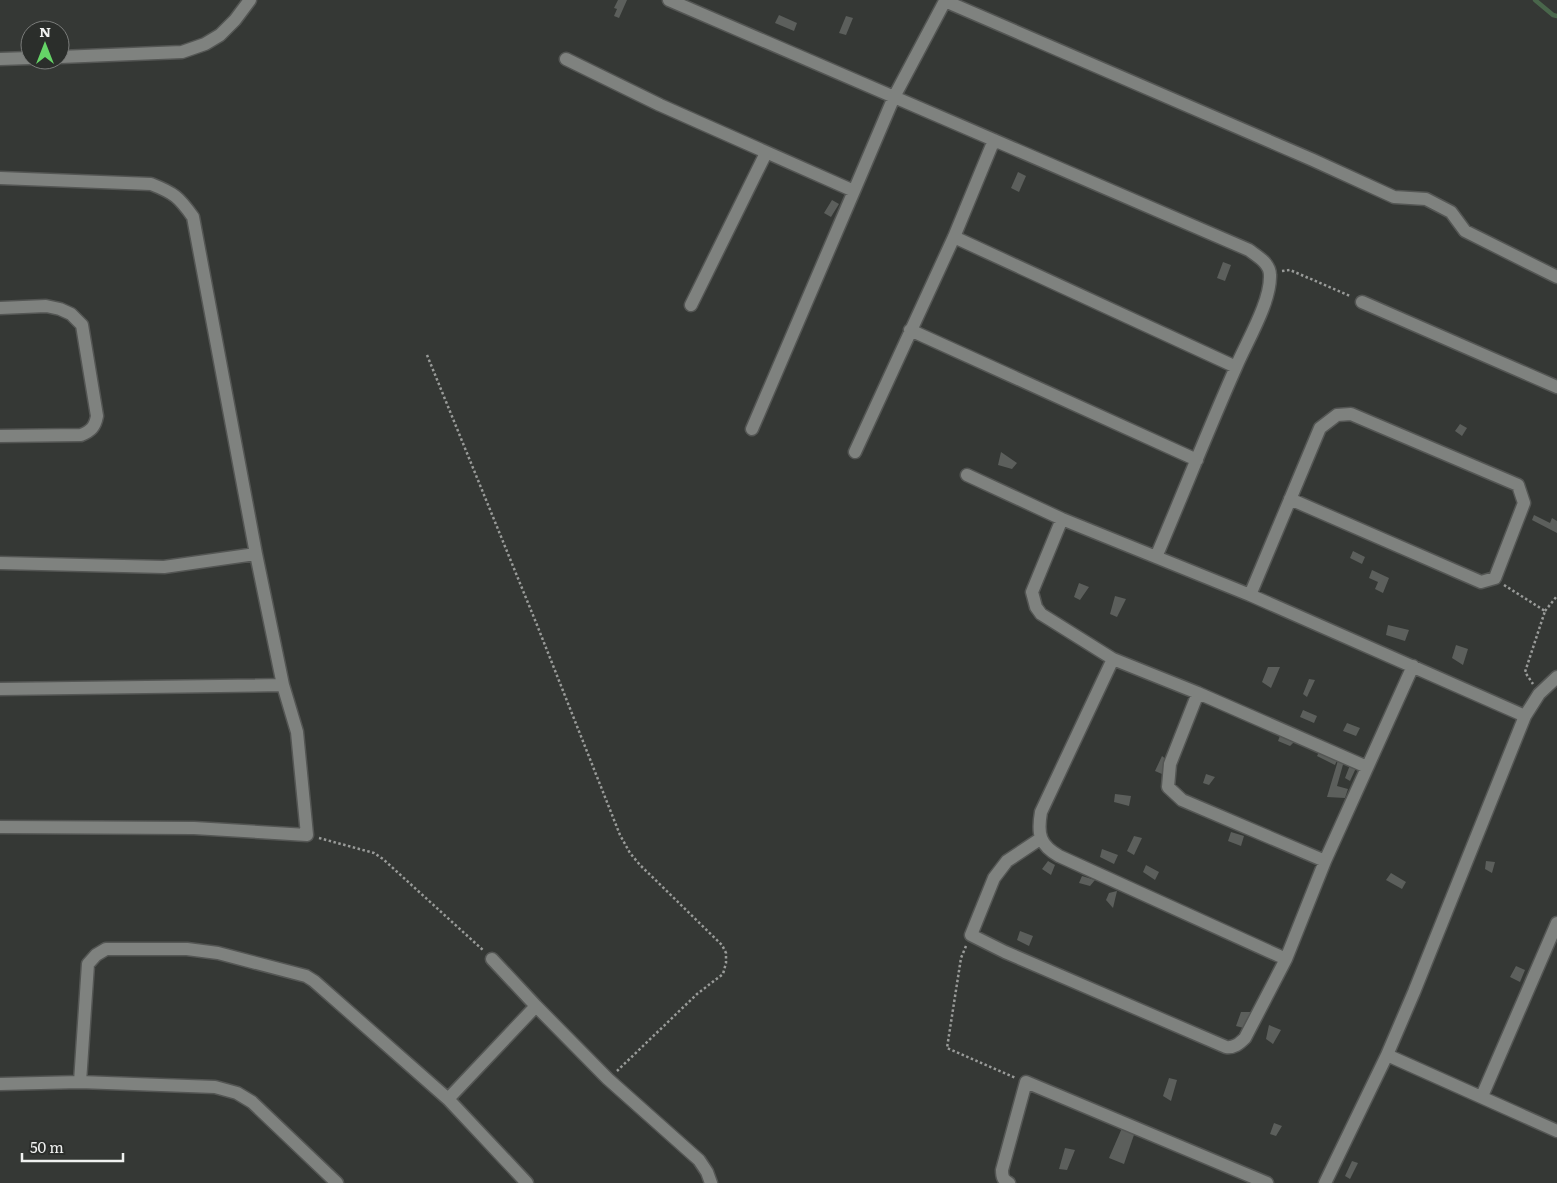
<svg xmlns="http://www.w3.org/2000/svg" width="1557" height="1183" viewBox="0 0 1557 1183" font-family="Literata,serif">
  <rect width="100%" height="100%" fill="#353835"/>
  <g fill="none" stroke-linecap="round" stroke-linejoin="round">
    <path stroke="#49664b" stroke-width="4.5" d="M1535 0 1553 15 1557 16"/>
  </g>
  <path fill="#5c5f5c" d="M618 0H627L619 18 614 16 617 9 614 8Z
    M779 15 797 23 794 31 775 23Z
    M846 16 853 18 846 35 839 33Z
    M1018 172 1026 176 1019 192 1011 188Z
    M832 200 839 204 831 217 824 213Z
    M1223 262 1231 265 1225 281 1217 278Z
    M1460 424 1467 428 1462 436 1455 431Z
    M1001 452 1017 463 1012 469 998 465Z
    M1534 515 1550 523 1552 518 1557 521V533L1532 520Z
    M1353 551 1365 557 1362 564 1350 558Z
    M1372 570 1389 578 1383 593 1375 589 1378 582 1369 578Z
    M1079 583 1089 587 1080 600 1074 597Z
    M1115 596 1126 599 1117 617 1110 614Z
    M1388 625 1409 630 1405 641 1386 635Z
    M1456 645 1468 649 1463 665 1452 658Z
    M1268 667H1280L1271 688 1262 682Z
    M1309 679 1315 680 1307 697 1303 694Z
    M1303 710 1317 716 1314 723 1300 717Z
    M1347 723 1360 728 1356 736 1343 731Z
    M1281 733 1295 741 1290 746 1278 741Z
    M1320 750 1338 758 1335 765 1317 756Z
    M1162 756 1167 760 1162 774 1155 771Z
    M1339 757 1344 761 1337 786 1348 789 1345 798 1327 797Z
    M1350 765 1356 768 1350 781 1345 778Z
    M1206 774 1215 777 1209 785 1203 783Z
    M1115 794 1131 796 1129 806 1114 802Z
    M1231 832 1244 836 1241 846 1228 841Z
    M1134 836 1142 838 1134 855 1127 851Z
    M1102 849 1118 855 1114 864 1100 857Z
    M1048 861 1055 865 1051 875 1042 869Z
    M1486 861 1495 862 1492 873 1485 869Z
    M1146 865 1159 872 1155 880 1143 872Z
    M1391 873 1406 882 1402 889 1386 880Z
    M1082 876 1095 880 1090 886 1079 883Z
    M1117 891 1113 908 1106 900 1109 893Z
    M1020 931 1033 936 1029 946 1017 940Z
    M1516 966 1525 970 1520 982 1510 977Z
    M1241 1012H1252L1244 1028 1236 1026Z
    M1269 1025 1281 1030 1273 1044 1266 1039Z
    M1169 1078 1177 1080 1171 1101 1163 1096Z
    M1274 1123 1282 1126 1276 1136 1270 1134Z
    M1122 1128 1135 1132 1124 1164 1109 1158Z
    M1065 1148 1075 1150 1067 1170 1059 1169Z
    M1352 1161 1358 1163 1350 1179 1345 1176Z"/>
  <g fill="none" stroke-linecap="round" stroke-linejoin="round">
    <g stroke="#545654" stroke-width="15">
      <path id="minor" d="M669 0 1249 250C1257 256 1270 263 1270 275 1271 302 1247 341 1236 367 1208 430 1183 494 1156 557L1250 595 1525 716
        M60 57 182 52 205 44 220 35 235 20 250 0
        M0 59 30 58
        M566 59 660 105 854 191 894 97 945 1 1313 160 1394 197 1426 199 1451 212 1465 231 1557 277
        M0 178 151 184C174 193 179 197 193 217L256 554 283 685 297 732 307 835 194 828 0 827
        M954 237 1236 367
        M1362 302 1557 387
        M691 305 766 153
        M0 308 46 306 60 309 71 314 82 325 97 416C95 427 91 431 81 435L0 436
        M910 330 1197 460
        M752 429 854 191
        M855 452 954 237 994 140
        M967 475 1062 519 1156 557
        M1062 519 1032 592 1036 607 1041 614 1113 659 1198 693 1367 767
        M0 563 164 567 256 554
        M1250 595 1320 428 1337 415 1351 414 1518 485 1524 503 1495 578 1481 582 1290 499
        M1113 659 1041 812C1037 835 1040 845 1059 856L1286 959
        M0 689 283 685
        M1198 693 1170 764 1168 787 1182 800 1325 861 1413 666
        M1040 839 1007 861 994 878 971 935 1005 952 1226 1047C1234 1048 1239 1044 1245 1038L1286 959 1325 861
        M492 959 536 1006 608 1079 699 1160 707 1172 711 1183
        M1387 1055 1557 1131
        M80 1082 88 964 96 955 106 949H187L218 953 306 976 314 981 448 1099 527 1183
        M0 1084 80 1082 215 1087 237 1093 252 1102 337 1183
        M1482 1096 1557 923
        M448 1099 536 1006
        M1009 1183C1003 1180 1002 1177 1002 1170L1026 1082 1267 1183
        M1325 1183 1387 1055 1414 992 1525 716 1539 694 1557 677"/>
    </g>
    <path stroke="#999b99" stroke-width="2.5" stroke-dasharray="2.5 2.5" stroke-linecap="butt" d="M1282 271 1290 270 1350 296
      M427 355 537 625 620 835 630 853 640 865 722 945 726 953V963L723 974 697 994 617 1071
      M1504 585 1545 611 1525 672 1533 684
      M1545 611 1557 596
      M319 838 374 853 383 859 484 951
      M966 946 961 958 947 1048 1016 1078"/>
    <use href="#minor" stroke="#7f827f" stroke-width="12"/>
  </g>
  <g transform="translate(45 45)"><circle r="24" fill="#2b2e2b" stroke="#7a7c7a"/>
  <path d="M0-4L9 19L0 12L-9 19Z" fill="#65d467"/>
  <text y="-8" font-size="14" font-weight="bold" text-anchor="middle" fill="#f0f1f0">N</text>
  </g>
  <path d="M22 1153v8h101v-8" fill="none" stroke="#f0f1f0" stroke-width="2.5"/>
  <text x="30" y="1153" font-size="15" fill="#f0f1f0" stroke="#2b2e2b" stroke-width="4" paint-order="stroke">50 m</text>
</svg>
